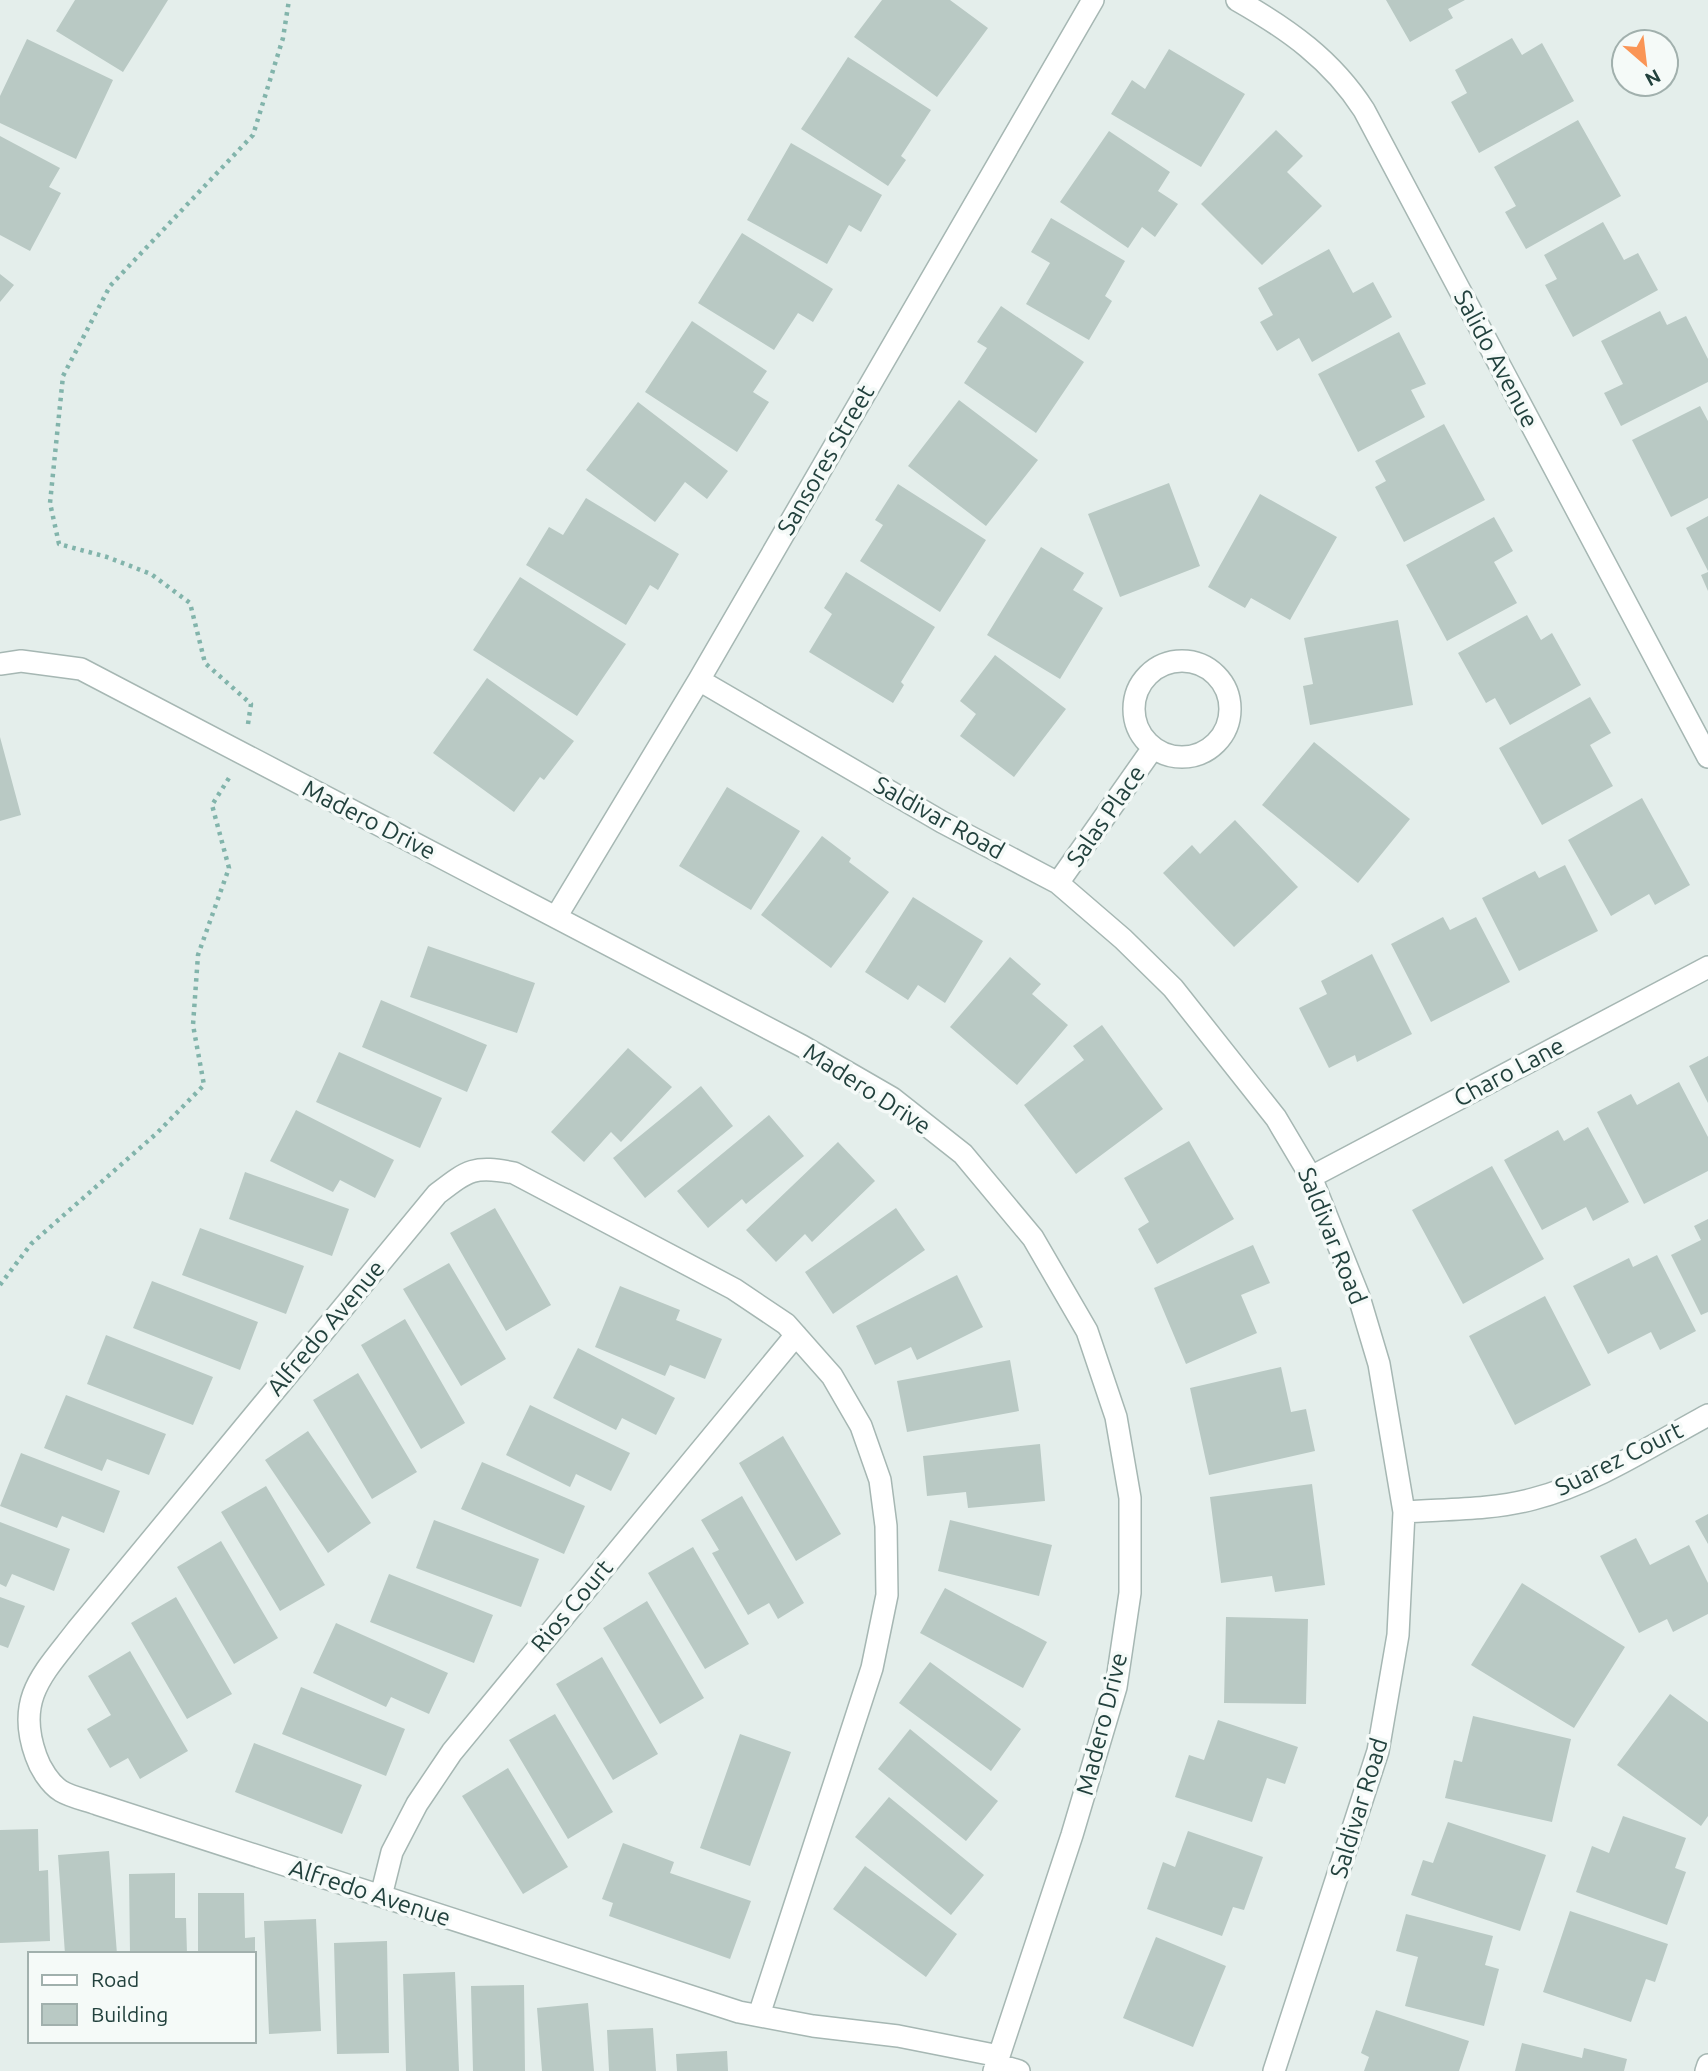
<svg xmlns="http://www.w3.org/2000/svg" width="1708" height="2071" viewBox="0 0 1708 2071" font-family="Ubuntu,sans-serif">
  <rect width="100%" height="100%" fill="#e4eeeb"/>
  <path fill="#b9c9c4" d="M75 0H168L123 72 56 31Z
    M882 0H950L988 28 937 97 854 37Z
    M1386 0H1465L1448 9 1453 18 1410 42Z
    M1512 38 1522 55 1542 43 1574 101 1479 153 1451 102 1467 93 1455 70Z
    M27 39 113 80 76 159 0 123V96Z
    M1169 49 1245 94 1201 167 1111 114 1132 80 1145 89Z
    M848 57 931 110 901 156 906 160 888 186 801 129Z
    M1578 120 1621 196 1526 249 1505 212 1516 206 1494 167Z
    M1276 130 1303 156 1287 172 1322 206 1262 265 1201 204Z
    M1109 131 1170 172 1158 191 1178 204 1155 237 1142 227 1128 248 1060 202Z
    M0 136 60 168 49 187 61 193 30 251 0 235Z
    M791 143 882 195 861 232 849 225 827 264 747 220Z
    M1051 218 1125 261 1105 296 1112 301 1089 340 1026 304 1050 263 1031 252Z
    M1603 222 1624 260 1638 253 1658 290 1573 337 1545 285 1557 279 1544 255Z
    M742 233 833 289 813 322 798 313 774 350 698 303Z
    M1329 249 1353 293 1373 282 1392 317 1312 362 1299 338 1277 351 1260 322 1273 315 1258 288Z
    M0 274 14 285 0 302Z
    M1001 306 1084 362 1036 433 964 383 987 348 977 342Z
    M1660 311 1667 325 1686 316 1708 359V382L1621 426 1604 393 1623 384 1601 341Z
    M692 321 767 371 753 392 769 402 737 452 645 392Z
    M1399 332 1426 384 1411 390 1425 417 1358 452 1318 374Z
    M959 400 1038 460 986 526 908 466Z
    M638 402 728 471 707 499 685 482 655 522 586 470Z
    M1700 406 1708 421V498L1671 517 1632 440Z
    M1444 424 1485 500 1404 542 1375 487 1386 481 1375 461Z
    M1169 483 1200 566 1120 597 1088 514Z
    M898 484 986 540 940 612 860 561 883 525 875 520Z
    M1260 494 1337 537 1290 620 1251 598 1245 608 1208 587Z
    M586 498 679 554 658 590 650 585 626 625 526 565 549 527 563 535Z
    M1708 516V571L1686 528Z
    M1494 517 1513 551 1494 562 1517 603 1447 641 1406 565Z
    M1041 547 1084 573 1073 590 1103 608 1060 679 987 635Z
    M846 572 935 627 901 682 904 685 893 703 809 652 832 614 824 608Z
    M1708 572V591L1701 575Z
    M520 577 626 644 577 716 473 650Z
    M1527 615 1541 640 1552 633 1581 685 1510 725 1495 698 1486 703 1458 653Z
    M1398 620 1413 705 1310 725 1303 686 1313 684 1304 638Z
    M995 655 1066 709 1014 777 960 736 976 714 960 701Z
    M487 678 574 741 544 780 540 777 514 812 433 753Z
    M1590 697 1611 733 1590 745 1613 786 1542 825 1499 748Z
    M0 737 21 815 0 821Z
    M1314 742 1410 819 1358 883 1262 805Z
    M727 787 800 831 751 910 679 866Z
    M1642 798 1690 885 1655 905 1649 894 1611 916 1568 840Z
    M1235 820 1298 887 1234 947 1163 873 1192 845 1200 854Z
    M822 836 851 858 849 862 889 892 831 968 761 915Z
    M1565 865 1598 931 1519 971 1482 898 1535 871 1539 878Z
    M913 897 983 941 945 1003 918 985 908 1000 865 972Z
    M1443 917 1450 930 1476 917 1510 982 1431 1022 1391 944Z
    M428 946 535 983 517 1033 410 997Z
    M1372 954 1412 1034 1357 1062 1355 1055 1329 1068 1299 1008 1327 994 1321 981Z
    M1010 957 1041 984 1032 994 1068 1025 1017 1085 950 1027Z
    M381 1000 487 1045 467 1092 362 1047Z
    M1102 1025 1163 1109 1076 1174 1024 1105 1084 1060 1073 1046Z
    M628 1048 672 1087 621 1142 611 1132 584 1162 551 1132Z
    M339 1052 442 1098 420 1148 316 1102Z
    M1708 1056V1103L1689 1066Z
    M1679 1082 1708 1137V1171L1644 1204 1597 1112 1631 1094 1637 1105Z
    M701 1086 733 1126 645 1198 613 1158Z
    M296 1110 394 1160 375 1198 340 1180 333 1192 270 1161Z
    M769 1115 804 1156 746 1204 742 1199 708 1228 677 1191Z
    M1588 1127 1629 1202 1593 1221 1586 1207 1542 1230 1504 1160 1558 1130 1564 1141Z
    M1189 1141 1234 1219 1157 1264 1138 1229 1149 1222 1124 1178Z
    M838 1142 875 1181 812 1242 805 1234 776 1262 746 1230Z
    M1492 1166 1544 1259 1463 1304 1412 1210Z
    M245 1172 349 1209 332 1256 229 1219Z
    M495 1208 551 1305 506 1331 450 1233Z
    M896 1208 925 1250 833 1314 805 1272Z
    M1708 1219V1312L1701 1315 1671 1255 1701 1240 1694 1226Z
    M200 1228 304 1266 286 1314 182 1275Z
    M1253 1245 1270 1283 1241 1295 1257 1333 1186 1364 1154 1288Z
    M1657 1255 1696 1331 1660 1350 1651 1332 1608 1354 1573 1286 1629 1258 1633 1267Z
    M449 1263 506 1359 461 1386 403 1289Z
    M957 1275 983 1327 917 1360 911 1347 875 1365 856 1326Z
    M152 1281 258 1322 240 1370 133 1328Z
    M620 1286 680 1310 676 1320 722 1339 705 1379 670 1365 665 1376 595 1347Z
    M1545 1296 1591 1385 1515 1425 1469 1336Z
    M405 1319 465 1423 421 1449 361 1345Z
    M106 1335 213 1377 193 1425 87 1384Z
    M578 1348 675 1398 656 1435 622 1418 616 1430 553 1398Z
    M1010 1360 1019 1411 907 1432 897 1381Z
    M1281 1367 1291 1412 1306 1409 1315 1451 1209 1475 1190 1388Z
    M358 1373 417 1472 372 1499 313 1400Z
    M66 1395 166 1434 149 1475 107 1459 102 1471 44 1448Z
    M530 1405 630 1453 611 1491 576 1474 570 1487 506 1455Z
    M308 1431 371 1523 328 1553 265 1460Z
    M783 1436 841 1534 796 1561 739 1463Z
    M1040 1444 1045 1501 968 1508 966 1492 927 1496 923 1456Z
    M21 1453 120 1491 104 1533 62 1516 57 1528 0 1506Z
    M482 1462 585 1506 564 1554 461 1509Z
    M1312 1484 1325 1585 1275 1592 1272 1576 1221 1583 1210 1497Z
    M266 1486 325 1585 280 1611 221 1512Z
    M742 1496 804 1603 778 1619 769 1603 748 1615 712 1553 719 1550 701 1520Z
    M1708 1514V1544L1695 1521Z
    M434 1520 539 1559 521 1607 416 1568Z
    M950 1520 1052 1545 1039 1596 938 1571Z
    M0 1522 70 1549 54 1591 12 1574 6 1587 0 1584Z
    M1636 1538 1650 1565 1689 1545 1708 1583V1614L1673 1632 1667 1619 1639 1633 1600 1556Z
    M221 1541 278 1638 234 1664 177 1567Z
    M693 1547 749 1644 705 1669 648 1573Z
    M389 1574 493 1615 474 1663 370 1622Z
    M1522 1583 1625 1647 1574 1728 1471 1665Z
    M945 1588 1047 1642 1023 1688 920 1633Z
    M0 1597 25 1606 8 1648 0 1645Z
    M176 1597 232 1694 187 1719 131 1623Z
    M647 1601 704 1698 660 1724 603 1628Z
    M1226 1617 1308 1619 1306 1704 1224 1703Z
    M336 1623 448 1673 429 1714 391 1697 386 1707 313 1673Z
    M130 1651 188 1751 140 1779 128 1758 110 1768 87 1729 111 1715 88 1676Z
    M602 1657 658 1754 613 1780 556 1684Z
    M930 1662 1021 1729 991 1771 899 1703Z
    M301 1687 405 1729 386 1776 282 1734Z
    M1670 1694 1708 1722V1816L1701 1826 1617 1765Z
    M555 1714 613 1812 568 1839 509 1740Z
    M1473 1716 1571 1739 1552 1822 1445 1798 1454 1760 1462 1762Z
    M1218 1720 1298 1747 1285 1784 1267 1778 1252 1822 1175 1797 1189 1755 1204 1760Z
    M910 1729 998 1801 966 1841 878 1769Z
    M740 1734 791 1752 750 1866 700 1848Z
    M254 1743 362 1785 342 1834 235 1792Z
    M508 1768 568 1867 523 1894 462 1796Z
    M889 1797 984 1875 951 1915 855 1837Z
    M1623 1816 1686 1838 1675 1868 1686 1872 1667 1925 1576 1892 1592 1846 1609 1853Z
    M1448 1822 1546 1855 1520 1931 1411 1895 1423 1860 1433 1863Z
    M38 1829 39 1871 48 1870 50 1941 0 1943V1830Z
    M1188 1831 1263 1857 1244 1910 1233 1907 1222 1936 1147 1909 1163 1862 1175 1867Z
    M623 1843 674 1862 670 1873 751 1901 730 1959 609 1916 613 1903 602 1899Z
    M109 1851 117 1954H65L58 1855Z
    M865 1866 957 1934 926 1977 833 1909Z
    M175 1873V1918H186L187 1954H130L129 1874Z
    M198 1893H244L245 1938 255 1937V1954H198Z
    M1570 1911 1668 1944 1655 1982 1646 1979 1631 2022 1543 1992Z
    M1406 1914 1493 1936 1485 1965 1499 1969 1484 2026 1405 2006 1418 1957 1396 1951Z
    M316 1919 321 2031 269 2034 264 1921Z
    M1156 1937 1226 1966 1193 2047 1123 2018Z
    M387 1941 389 2053 337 2054 334 1943Z
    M455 1972 459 2071H406L403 1974Z
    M524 1985 525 2071H473L471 1986Z
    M588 2003 594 2071H542L537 2008Z
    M1376 2010 1469 2041 1459 2071H1364L1369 2057 1361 2053Z
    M653 2028 656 2071H609L607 2030Z
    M1522 2043 1582 2058 1584 2048 1627 2059 1624 2071H1515Z
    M727 2051 728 2071H677L676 2054Z"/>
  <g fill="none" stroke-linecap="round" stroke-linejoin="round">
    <g stroke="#a6b7b3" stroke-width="24">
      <path id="minor" d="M1237 0C1288 29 1332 60 1364 110L1708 757
        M1134 709a48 48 0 1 1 96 0a48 48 0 1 1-96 0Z
        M0 664 21 661 81 669 802 1046 892 1098 963 1154 1033 1238 1087 1331 1116 1417 1130 1498V1593L1116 1687 1072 1835 994 2071
        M699 680 942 822 1058 883 1123 939 1173 988 1276 1118 1311 1177 1359 1297 1379 1364 1404 1512 1398 1635 1378 1751 1274 2071
        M1058 883 1153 748
        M556 917 699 680 1093 0
        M1311 1177 1708 967
        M1404 1512C1446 1509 1492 1510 1533 1499 1595 1483 1652 1445 1708 1415
        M381 1896 392 1852 417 1804 452 1752 796 1335
        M759 2015 872 1668 887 1595 886 1526 880 1480 861 1426 832 1376 786 1324 734 1289 514 1173C474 1165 468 1170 437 1194L77 1630C44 1673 15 1698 36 1756 40 1768 50 1784 61 1791 71 1797 86 1800 97 1804L739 2012 813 2026 898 2036 999 2056
        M996 2064 1019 2071
        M1706 2071 1708 2065"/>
    </g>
    <path stroke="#82b4ab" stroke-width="4.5" stroke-dasharray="3.5 5" stroke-linecap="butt" d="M248 724 251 704 205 663 190 603 151 574 107 557 59 544 50 503 63 376 110 286 253 135 283 38 289 0
      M0 1285 31 1244 157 1133 204 1085 193 1025 198 955 229 868 212 805 229 778"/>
    <use href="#minor" stroke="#fff" stroke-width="21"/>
  </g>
  <g text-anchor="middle" stroke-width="7" stroke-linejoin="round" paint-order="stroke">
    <g font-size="24" fill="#22413d" stroke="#f5faf8">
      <text transform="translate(1496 359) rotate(62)" y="8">Salido Avenue</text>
      <text transform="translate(826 460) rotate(-60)" y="8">Sansores Street</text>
      <text transform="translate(1106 816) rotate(-55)" y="8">Salas Place</text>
      <text transform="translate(939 818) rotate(29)" y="8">Saldivar Road</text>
      <text transform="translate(369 820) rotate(27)" y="8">Madero Drive</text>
      <text transform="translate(1509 1072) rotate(-28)" y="8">Charo Lane</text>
      <text transform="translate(867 1089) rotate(33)" y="8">Madero Drive</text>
      <text transform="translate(1332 1236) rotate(68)" y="8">Saldivar Road</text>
      <text transform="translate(326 1328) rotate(-50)" y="8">Alfredo Avenue</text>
      <text transform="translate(1619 1459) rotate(-26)" y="8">Suarez Court</text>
      <text transform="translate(572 1606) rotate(-50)" y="8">Rios Court</text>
      <text transform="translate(1102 1724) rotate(-76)" y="8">Madero Drive</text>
      <text transform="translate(1359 1808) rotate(-73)" y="8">Saldivar Road</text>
      <text transform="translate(370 1893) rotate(18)" y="8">Alfredo Avenue</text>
    </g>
  </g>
  <rect x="28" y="1952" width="228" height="91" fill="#f5faf8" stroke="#a1b0ad" stroke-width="2"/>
  <rect x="42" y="1975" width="35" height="10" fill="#ffffff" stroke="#a1b0ad" stroke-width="2"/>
  <text x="91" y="1987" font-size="21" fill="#22413d">Road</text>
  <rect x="42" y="2004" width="35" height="21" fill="#b9c9c4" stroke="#a1b0ad" stroke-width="2"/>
  <text x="91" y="2022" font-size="21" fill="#22413d">Building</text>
  <g transform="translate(1645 63) rotate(152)"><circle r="33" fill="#f5faf8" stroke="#a1b0ad" stroke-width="2"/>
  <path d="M0-5L12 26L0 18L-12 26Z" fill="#fa9556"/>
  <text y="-10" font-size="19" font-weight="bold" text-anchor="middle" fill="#22413d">N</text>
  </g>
</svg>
